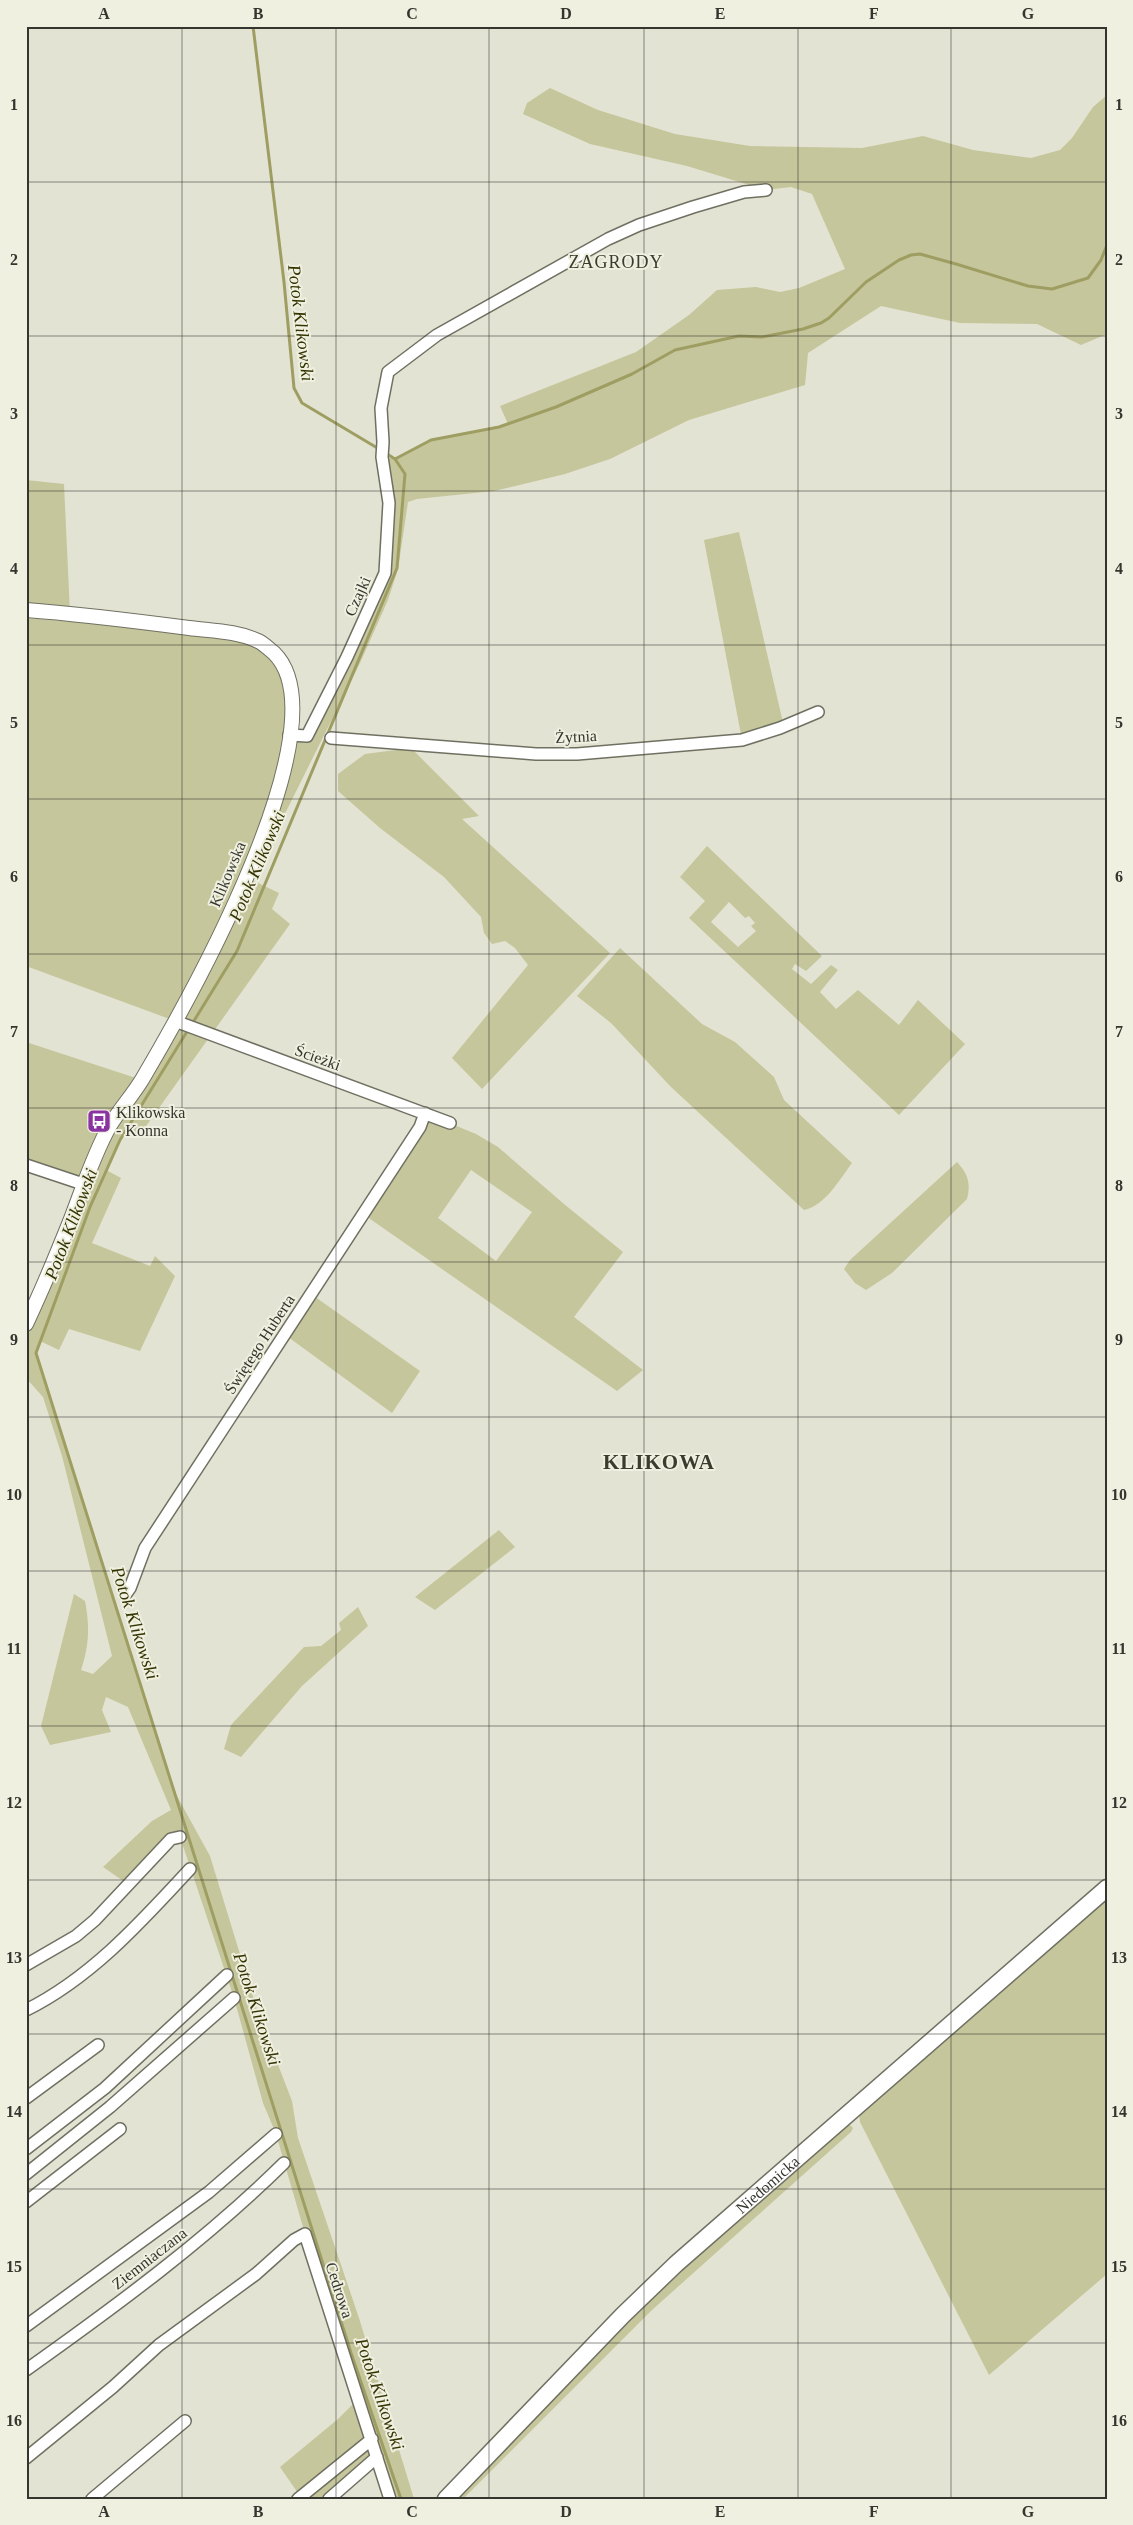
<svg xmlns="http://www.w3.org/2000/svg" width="1133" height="2525" viewBox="0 0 1133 2525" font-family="'Times New Roman',serif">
  <rect width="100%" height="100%" fill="#e3e3d3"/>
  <path fill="#c5c69b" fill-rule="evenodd" d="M550 88 598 110 675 134 750 146 862 148 923 136 973 150 1031 158 1060 150 1072 138 1093 107 1107 95V334L1081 345 1037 324 960 323 881 306 808 353 805 385 689 420 610 459 565 474 494 491 417 499 408 502 398 569 388 600 360 663 252 880 279 893 272 909 290 924 139 1136 125 1129 106 1170 121 1178 92 1243 150 1266 155 1256 175 1276 140 1351 69 1329 59 1350 40 1341 36 1353 172 1787 210 1856 258 2013 292 2101 298 2138 359 2318 414 2499H390L377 2457 329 2499H298L300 2496 280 2467 338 2419 359 2398 305 2234 276 2134 263 2103 234 1998 180 1837 129 1885 103 1867 152 1821 171 1810 128 1707 106 1697 102 1710 111 1732 50 1745 41 1726 74 1594 85 1601C90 1626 89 1646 81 1670L93 1674 112 1656 62 1456 43 1397 26 1378V1324L83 1184 31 1167 26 1180V1042L139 1079 175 1021 26 966V618L188 631 257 644 283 664 289 735 307 736 385 573 384 458H395L431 440 508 424 500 406 636 352 689 315 717 290 756 287 780 292 799 288 845 269 812 194 791 187 766 190 687 166 590 144 523 114 527 103Z
    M26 480 64 484 70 613 26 610Z
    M739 532 784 727 742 740 704 540Z
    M411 748 479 816 462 819 610 953 482 1089 452 1058 528 965 515 948 505 941 492 944 484 933 481 917 444 877 380 828 338 791V774L365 754Z
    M707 846 822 956 806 971 795 964 792 969 811 984 831 965 838 970 820 992 836 1009 858 990 899 1025 918 1000 965 1044 899 1115 689 918 705 901 680 877ZM729 902 745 918 749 916 755 923 751 926 756 931 738 947 711 922Z
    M620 948 702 1024 735 1042 774 1077 784 1100 852 1163C840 1179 825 1206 804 1210L671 1087 611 1023 577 996Z
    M425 1113 476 1134 498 1147 564 1204 623 1252 574 1317 643 1370 617 1391 363 1214ZM471 1170 532 1212 496 1261 438 1218Z
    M957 1162C968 1174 971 1183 967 1199L892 1273 866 1290 855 1283 844 1269 850 1260Z
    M311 1294 420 1371 392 1413 284 1334Z
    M499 1530 515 1547 435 1610 415 1597Z
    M358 1607 368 1626 302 1686 241 1757 224 1749 231 1725 304 1647 321 1646 341 1630 339 1623Z
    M1107 1899V2274L989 2375 860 2122 859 2114Z
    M849 2124 853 2128 851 2132 652 2310 463 2499H454L646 2302Z"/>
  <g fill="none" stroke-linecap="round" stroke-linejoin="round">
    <path stroke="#9e9e63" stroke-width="3" d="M253 26 284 282 294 388 302 403 379 449
      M395 459 431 440 499 427 556 407 632 374 675 350 739 336 762 337 803 329 821 323 829 318 866 282 899 260 911 255 920 254 956 264 1028 286 1052 289 1088 278 1101 260 1107 245
      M192 1024 237 951 397 568 405 474 395 459 384 452
      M188 1030 120 1140 90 1207 36 1353 351 2353 401 2499"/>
    <g stroke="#707062" stroke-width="14">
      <path id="minor" d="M289 735 307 736 347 657 385 573 389 503 382 457 383 442 381 408 388 372 437 335 608 239 639 225 693 207 744 192 766 190
        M331 738 536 754H577L742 740 780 728 818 712
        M175 1021 450 1123
        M26 1165 83 1184
        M125 1595 130 1588 145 1548 420 1127 425 1113
        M26 1965 76 1936 95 1920 171 1839 180 1837
        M26 2010C91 1978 142 1921 190 1869
        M26 2098 98 2045
        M26 2149 105 2088 227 1975
        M26 2174 110 2107 234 1998
        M26 2202 120 2129
        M26 2326 209 2192 276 2134
        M26 2370C116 2306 206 2240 284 2163
        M26 2458 113 2387 159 2345 256 2274 294 2240 305 2234 390 2499
        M92 2499 185 2421
        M298 2499 372 2439
        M329 2499 377 2457"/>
    </g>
    <g stroke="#707062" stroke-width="16">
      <path id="tertiary" d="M26 610C81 614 135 621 189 628 212 631 237 631 258 641 263 643 269 649 274 653 346 724 186 1005 143 1078 133 1095 119 1110 109 1127 93 1156 83 1188 71 1219 57 1254 42 1290 26 1324"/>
    </g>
    <g stroke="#707062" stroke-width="19">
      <g id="secondary">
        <path id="s1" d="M446 2499 623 2315 676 2264 1107 1888"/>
      </g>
    </g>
    <use href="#minor" stroke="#fff" stroke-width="11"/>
    <use href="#tertiary" stroke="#fff" stroke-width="14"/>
    <use href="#secondary" stroke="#fff" stroke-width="16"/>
  </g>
  <path fill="none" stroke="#35352f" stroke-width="1" stroke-opacity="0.55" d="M182 26V2499M336 26V2499M489 26V2499M644 26V2499M798 26V2499M951 26V2499M26 182H1107M26 336H1107M26 491H1107M26 645H1107M26 799H1107M26 954H1107M26 1108H1107M26 1262H1107M26 1417H1107M26 1571H1107M26 1726H1107M26 1880H1107M26 2034H1107M26 2189H1107M26 2343H1107"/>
  <defs>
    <g id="bus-square" transform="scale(1.25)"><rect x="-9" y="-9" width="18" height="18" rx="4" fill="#8a34a1" stroke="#f0f0e0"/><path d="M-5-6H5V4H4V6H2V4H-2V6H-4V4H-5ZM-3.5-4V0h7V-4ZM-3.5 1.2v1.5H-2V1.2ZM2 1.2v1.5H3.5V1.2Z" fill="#fff"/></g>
  </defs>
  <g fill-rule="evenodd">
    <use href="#bus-square" x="99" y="1121"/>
  </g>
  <g text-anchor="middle" stroke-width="4" stroke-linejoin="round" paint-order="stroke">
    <g font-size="16" fill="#35352f" stroke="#f0f0e0">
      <text transform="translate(357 596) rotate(-66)" y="6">Czajki</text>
      <text transform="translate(576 736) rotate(-3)" y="6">Żytnia</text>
      <text transform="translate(227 874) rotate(-67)" y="6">Klikowska</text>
      <text transform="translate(318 1057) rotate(20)" y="6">Ścieżki</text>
      <text transform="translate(259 1344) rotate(-57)" y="6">Świętego Huberta</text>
      <text dy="6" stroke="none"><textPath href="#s1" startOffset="450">Niedomicka</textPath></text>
      <text transform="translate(149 2258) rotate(-38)" y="6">Ziemniaczana</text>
      <text transform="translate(340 2290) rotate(72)" y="6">Cedrowa</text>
    </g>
    <g font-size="16" fill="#35352f" stroke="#f0f0e0" text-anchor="start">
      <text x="116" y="1118">Klikowska<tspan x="116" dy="18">- Konna</tspan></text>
    </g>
    <g font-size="18" letter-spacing="1" fill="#3b3b2e" stroke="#f0f0e0">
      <text x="616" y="268">ZAGRODY</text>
    </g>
    <g font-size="18" font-style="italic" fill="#343302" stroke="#f0f0e0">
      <text transform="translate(301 323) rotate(83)" y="6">Potok Klikowski</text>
      <text transform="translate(257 866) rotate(-67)" y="6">Potok Klikowski</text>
      <text transform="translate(71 1224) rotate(-69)" y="6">Potok Klikowski</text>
      <text transform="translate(135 1623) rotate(72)" y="6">Potok Klikowski</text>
      <text transform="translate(257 2009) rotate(72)" y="6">Potok Klikowski</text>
      <text transform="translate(380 2394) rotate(71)" y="6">Potok Klikowski</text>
    </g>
    <g font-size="21" font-weight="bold" letter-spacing="1" fill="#3b3b2e" stroke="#f0f0e0">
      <text x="659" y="1469">KLIKOWA</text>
    </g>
  </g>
  <rect width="1133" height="2525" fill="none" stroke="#f0f0e0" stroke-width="55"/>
  <rect x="28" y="28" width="1078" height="2470" fill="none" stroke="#35352f" stroke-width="2"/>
  <g font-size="16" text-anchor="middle" font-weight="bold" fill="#35352f">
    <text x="104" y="19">A</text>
    <text x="258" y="19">B</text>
    <text x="412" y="19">C</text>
    <text x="566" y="19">D</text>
    <text x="720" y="19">E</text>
    <text x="874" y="19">F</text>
    <text x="1028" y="19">G</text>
    <text x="14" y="110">1</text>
    <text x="1119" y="110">1</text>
    <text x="14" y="265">2</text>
    <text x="1119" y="265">2</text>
    <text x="14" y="419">3</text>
    <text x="1119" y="419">3</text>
    <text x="14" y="574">4</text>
    <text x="1119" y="574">4</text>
    <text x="14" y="728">5</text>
    <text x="1119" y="728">5</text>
    <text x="14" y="882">6</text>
    <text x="1119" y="882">6</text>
    <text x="14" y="1037">7</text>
    <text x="1119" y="1037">7</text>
    <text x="14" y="1191">8</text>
    <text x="1119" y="1191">8</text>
    <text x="14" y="1345">9</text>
    <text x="1119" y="1345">9</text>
    <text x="14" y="1500">10</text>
    <text x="1119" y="1500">10</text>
    <text x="14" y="1654">11</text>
    <text x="1119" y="1654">11</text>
    <text x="14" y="1808">12</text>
    <text x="1119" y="1808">12</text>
    <text x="14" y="1963">13</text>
    <text x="1119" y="1963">13</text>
    <text x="14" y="2117">14</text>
    <text x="1119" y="2117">14</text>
    <text x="14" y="2272">15</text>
    <text x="1119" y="2272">15</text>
    <text x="14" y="2426">16</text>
    <text x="1119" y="2426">16</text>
    <text x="104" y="2517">A</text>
    <text x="258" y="2517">B</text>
    <text x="412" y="2517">C</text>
    <text x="566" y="2517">D</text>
    <text x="720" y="2517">E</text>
    <text x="874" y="2517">F</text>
    <text x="1028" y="2517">G</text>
  </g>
</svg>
